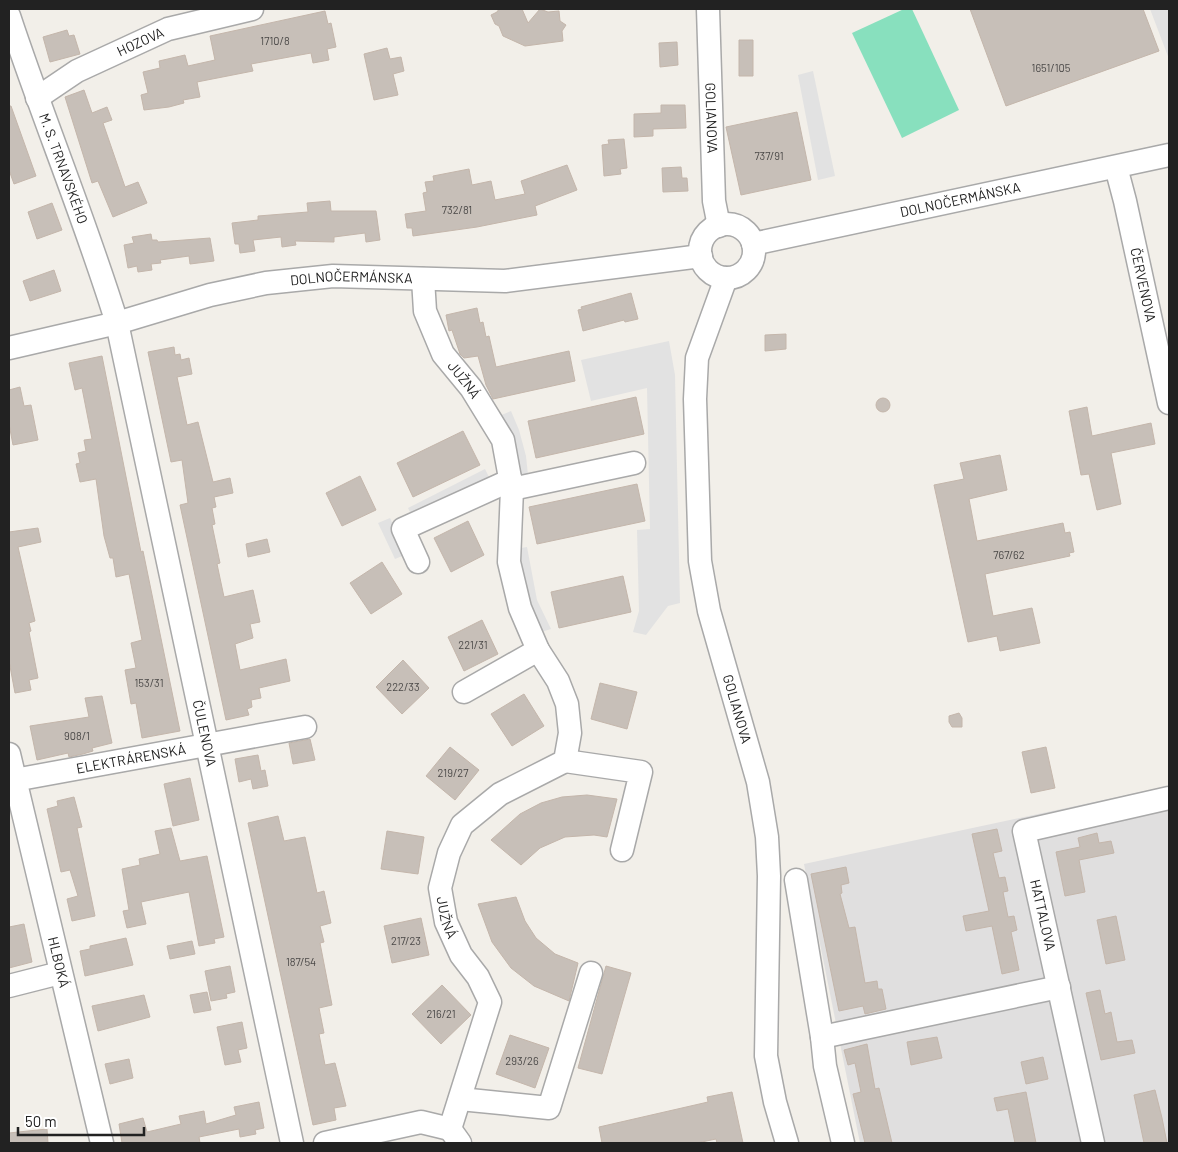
<svg xmlns="http://www.w3.org/2000/svg" width="1178" height="1152" viewBox="0 0 1178 1152" font-family="Barlow,sans-serif">
  <rect width="100%" height="100%" fill="#f2efe9"/>
  <path fill="#e0dfdf" d="M1169 786V1143H860L804 864Z"/>
  <path fill="#88e0be" d="M904 9H912L959 110 902 138 852 33Z"/>
  <path fill="#e2e2e2" d="M1150 9H1169V59Z
    M813 71 835 176 818 180 798 75Z
    M669 341 675 375 680 603 668 606 646 635 633 632 639 611 637 530 650 529 647 388 591 401 581 360Z
    M511 411 519 430 526 456 528 475 516 476 499 416Z
    M485 469 491 481 414 520 408 508Z
    M390 518 407 554 395 559 378 523Z
    M527 547 537 600 551 629 538 633 515 549Z"/>
  <path fill="#c7bfb8" stroke="#c4b6ab" d="M499 9H522L528 23 540 9 548 12 559 11 560 21 566 25 562 31 563 41 525 46 503 36 499 26 495 24 491 15 497 12Z
    M970 9H1143L1159 51 1006 106Z
    M325 11 328 24 331 23 336 47 327 49 329 60 313 63 311 53 251 64 253 71 197 82 200 97 183 100 184 103 169 107 144 110 141 95 148 93 143 72 160 68 159 61 185 55 188 66 215 60 210 36Z
    M67 30 69 36 74 35 80 54 50 62 43 37Z
    M739 40H753V76H739Z
    M677 42 678 65 660 67 659 43Z
    M387 48 390 59 401 57 404 71 393 74 398 95 374 100 364 54Z
    M84 90 92 113 107 107 112 120 103 123 125 187 138 182 147 203 113 217 98 181 92 183 65 97Z
    M661 105H685L686 128 653 129V136L634 137V114L661 113Z
    M9 106H11L36 176 14 184 9 170Z
    M797 112 811 180 741 195 726 127Z
    M624 139 627 168 620 169 621 174 604 176 602 145 609 144 608 140Z
    M567 165 577 190 535 206 537 215 477 227 413 236 412 228H407L405 214 426 211 423 193 427 192 425 182 434 181 433 176 469 169 472 185 491 181 495 200 525 194 521 181Z
    M681 167 682 178H687L688 191 663 192 662 168Z
    M330 201 331 211H376L380 240 366 242 365 233 334 237V242L295 241 296 245 282 247 281 237 253 240 255 251 240 253 239 244H235L232 223 258 220V216L308 212 307 203Z
    M52 203 62 230 37 239 28 212Z
    M151 234 152 240H157L158 242 210 238 214 261 190 264 189 256 160 260 161 263 151 264 152 270 138 272 137 266 128 268 124 245 134 243 132 237Z
    M54 270 61 291 30 301 23 281Z
    M631 293 638 319 625 322 624 320 583 331 578 310 582 309 581 307Z
    M477 308 480 323 483 322 486 337 489 336 496 367 569 351 575 381 493 399 486 385 478 356 464 358 460 354 452 330 449 331 446 315Z
    M786 334V349L765 351V335Z
    M174 347 175 355 180 354 181 360 189 358 192 374 177 377 187 425 198 422 213 482 230 478 233 493 214 497 216 507 212 508 215 524 212 525 220 563 217 564 224 597 253 590 260 622 250 624 253 638 235 644 240 670 286 659 290 681 259 688 261 698 251 700 252 707 247 709 249 715 226 720 180 505 188 503 182 460 171 462 148 352Z
    M102 356 141 552 143 551 180 731 142 738 136 703 131 704 125 670 136 668 131 643 142 640 129 574 116 577 113 558H110L104 536 96 479 80 482 76 464 80 463 78 453 86 451 84 440 92 439 82 388 75 390 69 363Z
    M20 387 24 406 31 405 38 440 13 445 9 424V390Z
    M636 397 644 434 536 458 528 421Z
    M876 405a7 7 0 1 1 14 0a7 7 0 1 1-14 0Z
    M1087 407 1092 436 1151 423 1155 444 1111 453 1121 504 1097 510 1089 474 1081 475 1069 411Z
    M463 431 480 465 413 497 397 463Z
    M1000 455 1007 490 969 499 977 541 1063 523 1065 533 1070 532 1074 552 1069 553 1070 556 985 574 993 616 1032 608 1040 643 1000 651 997 636 968 642 934 485 964 479 960 463Z
    M360 476 376 510 342 526 326 493Z
    M637 484 645 521 537 544 529 507Z
    M468 521 484 555 451 572 434 538Z
    M38 528 41 542 18 547 35 621 29 623 31 631 29 632 38 678 29 680 31 690 15 693 9 661V532Z
    M267 539 270 552 248 557 246 544Z
    M382 562 402 594 371 614 350 583Z
    M623 576 631 612 559 628 551 592Z
    M482 620 498 654 464 671 448 637Z
    M403 660 429 688 402 714 376 687Z
    M600 683 637 692 627 729 591 719Z
    M524 694 544 726 512 746 491 714Z
    M102 696 112 743 92 748 93 751 83 754 69 757 68 753 37 760 30 726 89 717 85 698Z
    M959 713 962 718V727H952L949 722V716Z
    M310 739 315 760 293 764 289 743Z
    M450 747 479 770 455 800 426 776Z
    M1046 747 1055 788 1031 793 1022 752Z
    M258 755 261 771 265 770 268 786 253 789 251 779 239 782 235 759Z
    M190 778 199 820 173 826 164 784Z
    M587 795 617 799 607 837 594 835 565 837 540 848 521 865 491 840 520 814 541 803 562 797Z
    M74 797 82 827 77 828 95 916 72 921 67 899 78 896 70 870 61 872 47 809 58 806 57 801Z
    M278 816 284 841 305 837 317 893 324 891 331 923 320 926 324 942 320 943 332 1005 319 1008 324 1033 319 1034 325 1065 335 1063 346 1106 334 1108 336 1120 313 1125 248 823Z
    M171 828 180 861 207 856 224 937 214 939 215 943 199 946 189 892 141 902 146 924 127 928 123 911 129 910 122 869 140 865 139 859 160 854 155 831Z
    M997 829 1002 851 993 853 999 878 1005 877 1008 891 1003 892 1008 917 1014 916 1017 930 1011 932 1019 970 1002 974 992 926 966 931 963 916 989 911 972 834Z
    M387 831 424 837 418 874 381 869Z
    M1097 833 1099 843 1111 841 1114 853 1079 860 1085 892 1065 896 1056 852 1080 847 1078 838Z
    M846 867 849 883 841 885 842 893 840 894 849 928 855 927 865 983 877 981 878 989H882L886 1009 865 1014 863 1006 839 1011 811 874Z
    M516 897 525 921 536 938 555 954 578 963 569 1001 534 986 511 968 492 942 478 904Z
    M1116 916 1125 960 1106 964 1097 920Z
    M421 918 429 955 392 963 384 926Z
    M24 924 32 962 9 968V927Z
    M126 938 133 965 85 976 80 951 90 949V946Z
    M192 941 195 954 170 959 167 946Z
    M230 966 235 992 226 994 227 998 211 1001 205 971Z
    M606 966 631 973 602 1074 578 1068Z
    M442 985 471 1015 441 1044 412 1014Z
    M1100 990 1105 1014 1111 1012 1117 1042 1132 1040 1135 1053 1101 1060 1086 993Z
    M207 992 211 1010 194 1013 190 995Z
    M144 995 150 1017 98 1031 92 1006Z
    M242 1022 247 1048 238 1050 241 1062 225 1065 217 1027Z
    M510 1035 549 1048 535 1088 496 1074Z
    M937 1037 942 1058 911 1065 907 1042Z
    M867 1044 875 1089 879 1088 892 1143H865L853 1094 861 1092 855 1063 848 1065 844 1050Z
    M1043 1057 1048 1079 1026 1084 1021 1062Z
    M129 1059 133 1078 110 1084 105 1064Z
    M1155 1090 1162 1118 1167 1143H1144L1134 1095Z
    M732 1092 743 1143H717L716 1139 697 1143H602L599 1127 708 1102 707 1097Z
    M1026 1092 1036 1143H1015L1008 1109 997 1111 994 1098Z
    M259 1102 264 1128 255 1130 256 1134 240 1137 239 1129 199 1137 200 1143H122L119 1124 143 1118 147 1132 181 1124 179 1116 204 1111 206 1124 236 1115 234 1107Z
    M47 1129 48 1143H9V1133Z"/>
  <g fill="none" stroke-linecap="round" stroke-linejoin="round">
    <g stroke="#a9a9a9" stroke-width="25">
      <g id="minor">
        <path id="s1" d="M708 9 714 201 719 226"/>
        <path id="s2" d="M9 16C43 119 85 219 117 323L292 1143"/>
        <path id="s3" d="M37 98 77 71 168 29 252 9"/>
        <path id="s4" d="M1116 167 1125 201 1169 403"/>
        <circle cx="727" cy="251" r="27"/>
        <path id="s5" d="M753 244 1169 155"/>
        <path id="s6" d="M726 278 697 358 695 399 700 561 709 611 758 782 767 837 769 876 766 1056 775 1102 787 1143"/>
        <path id="s7" d="M423 279 425 311 443 354 471 388 503 440 512 489 509 562 520 608 538 650 558 681 567 704 570 733 565 761 500 794 462 825 449 853 440 888 446 922 461 955 478 977 490 1002 450 1129 460 1143"/>
        <path id="s8" d="M9 348 117 323 210 295 266 283 333 276 505 281 701 256"/>
        <path d="M512 489 634 463"/>
        <path d="M418 562 403 529 511 480"/>
        <path d="M464 692 538 650"/>
        <path id="s9" d="M9 754 102 1143"/>
        <path d="M565 761 641 772 622 850"/>
        <path id="s10" d="M9 781 305 727"/>
        <path d="M796 880 822 1037 825 1066 843 1143"/>
        <path d="M9 986 60 973"/>
        <path d="M822 1037 1059 987"/>
        <path d="M460 1099 549 1108 591 973"/>
        <path d="M325 1143 421 1122 450 1129"/>
        <path d="M1093 1143 1024 831 1169 798"/>
      </g>
    </g>
    <use href="#minor" stroke="#fff" stroke-width="22"/>
  </g>
  <g text-anchor="middle" stroke-width="4" stroke-linejoin="round" paint-order="stroke">
    <g font-size="11" fill="#4b4948">
      <text x="275" y="45">1710/8</text>
      <text x="1051" y="72">1651/105</text>
      <text x="769" y="160">737/91</text>
      <text x="457" y="214">732/81</text>
      <text x="1009" y="559">767/62</text>
      <text x="473" y="649">221/31</text>
      <text x="149" y="687">153/31</text>
      <text x="403" y="691">222/33</text>
      <text x="77" y="740">908/1</text>
      <text x="453" y="777">219/27</text>
      <text x="406" y="945">217/23</text>
      <text x="301" y="966">187/54</text>
      <text x="441" y="1018">216/21</text>
      <text x="522" y="1065">293/26</text>
    </g>
    <g font-size="14" fill="#222" stroke="#fff">
      <text dy="5" stroke="none"><textPath href="#s3" startOffset="118">HOZOVA</textPath></text>
      <text dy="5" stroke="none"><textPath href="#s1" startOffset="109">GOLIANOVA</textPath></text>
      <text dy="5" stroke="none"><textPath href="#s2" startOffset="162">M. S. TRNAVSKÉHO</textPath></text>
      <text dy="5" stroke="none"><textPath href="#s5" startOffset="212">DOLNOČERMÁNSKA</textPath></text>
      <text dy="5" stroke="none"><textPath href="#s8" startOffset="351">DOLNOČERMÁNSKA</textPath></text>
      <text dy="5" stroke="none"><textPath href="#s4" startOffset="121">ČERVENOVA</textPath></text>
      <text dy="5" stroke="none"><textPath href="#s7" startOffset="112">JUŽNÁ</textPath></text>
      <text dy="5" stroke="none"><textPath href="#s6" startOffset="441">GOLIANOVA</textPath></text>
      <text dy="5" stroke="none"><textPath href="#s2" startOffset="745">ČULENOVA</textPath></text>
      <text dy="5" stroke="none"><textPath href="#s10" startOffset="124">ELEKTRÁRENSKÁ</textPath></text>
      <text transform="translate(1043 915) rotate(77)" y="5">HATTALOVA</text>
      <text dy="5" stroke="none"><textPath href="#s7" startOffset="738">JUŽNÁ</textPath></text>
      <text dy="5" stroke="none"><textPath href="#s9" startOffset="214">HLBOKÁ</textPath></text>
    </g>
  </g>
  <rect width="1178" height="1152" fill="none" stroke="#222222" stroke-width="20"/>
  <path d="M18 1127v8h126v-8" fill="none" stroke="#222222" stroke-width="2.5"/>
  <text x="25" y="1127" font-size="15" fill="#222222" stroke="#ffffff" stroke-width="4" paint-order="stroke">50 m</text>
</svg>
